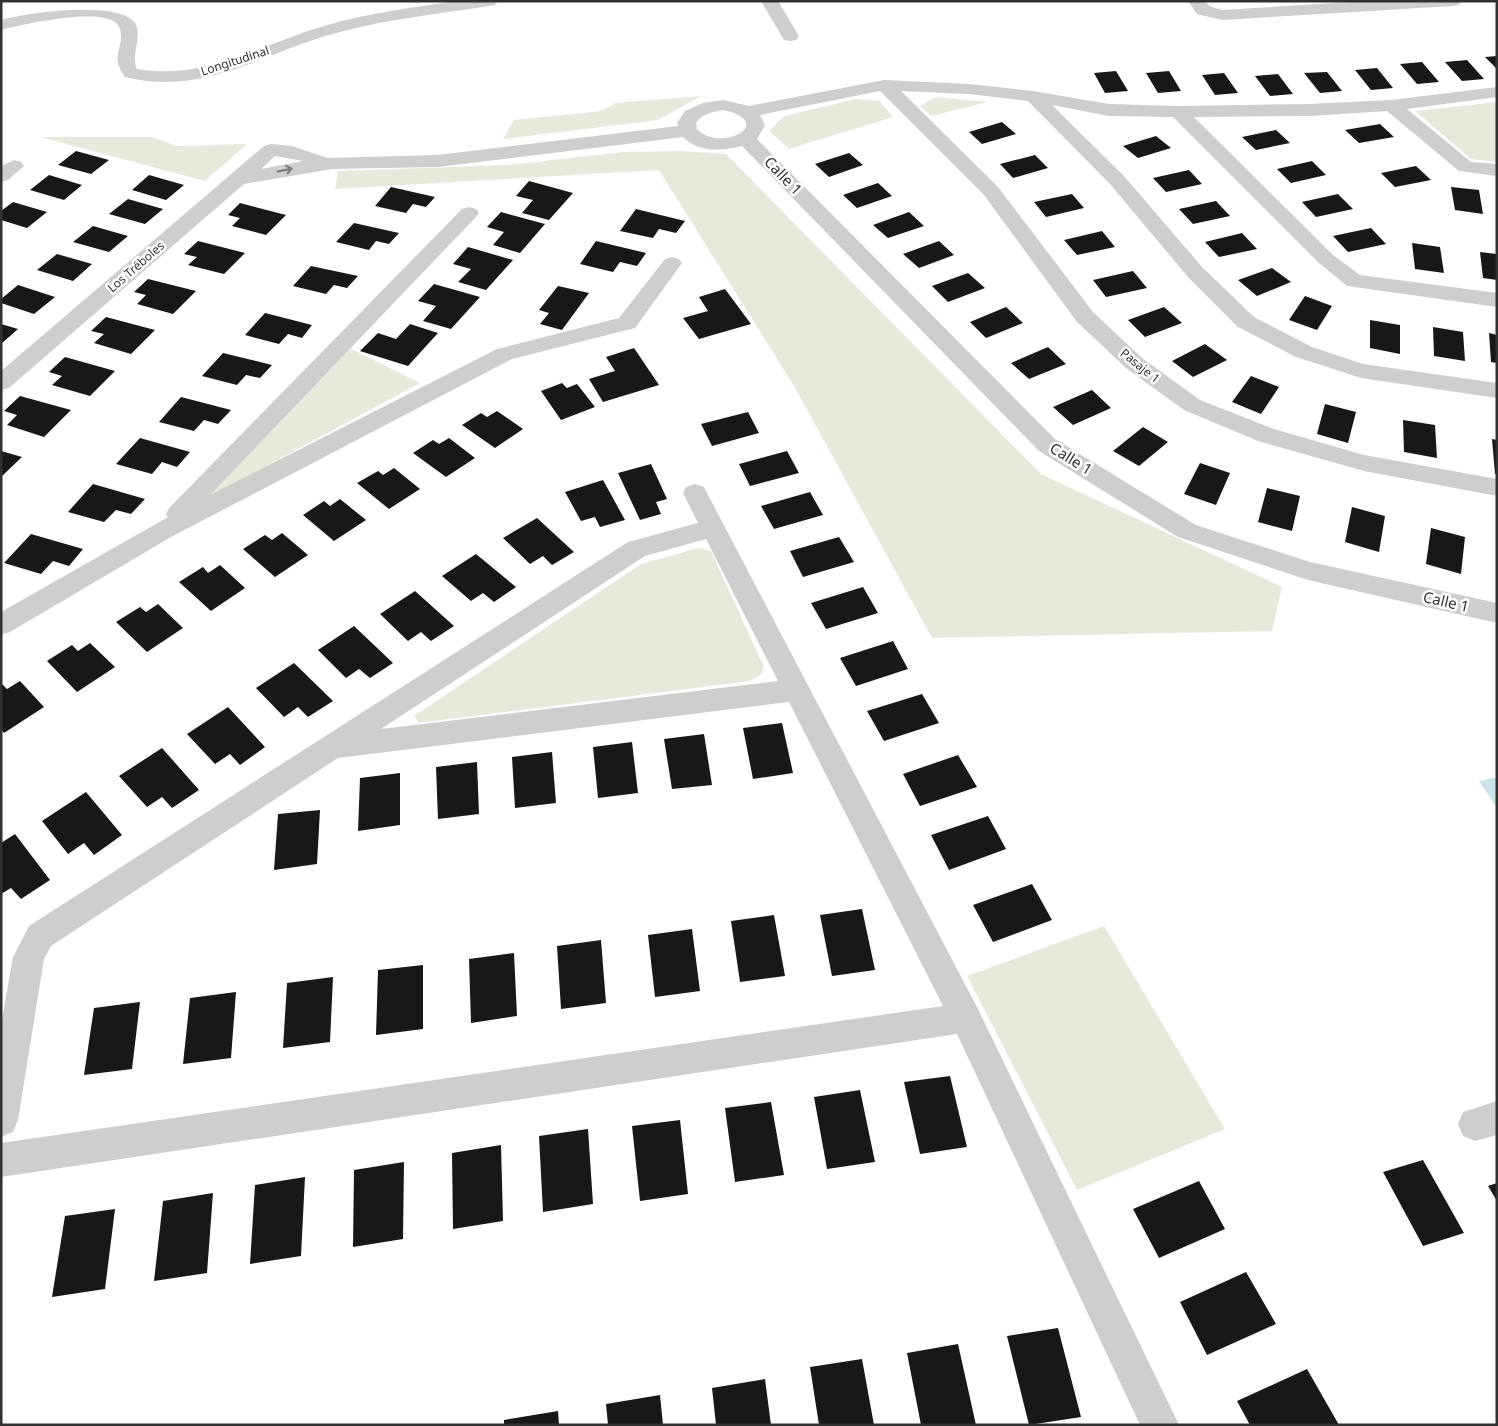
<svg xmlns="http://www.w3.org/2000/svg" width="1498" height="1426" viewBox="0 0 1498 1426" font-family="'Noto Sans',sans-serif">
  <rect width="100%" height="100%" fill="#fff"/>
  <path fill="#e6eadd" d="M701 96 658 120 503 139 514 120 602 111 615 103Z
    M936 97 987 102 931 116 920 106Z
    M856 99 879 101 893 117 789 149 769 131 784 116Z
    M1497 102V162L1471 159 1415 111Z
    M40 137H153L176 146 247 144 205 181Z
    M680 151 726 154 1041 474 1282 587 1272 631 932 638 794 386 659 170 335 189 338 171 509 165 622 152Z
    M348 347 420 383 207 498Z
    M699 548 711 551 764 667 761 675 750 681 419 723 414 716 641 564Z
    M1104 926 1225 1129 1077 1190 967 976Z"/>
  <path fill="#cbe3e9" d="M1497 777V808L1479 781Z"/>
  <path fill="#181818" d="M1497 56V69L1485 57Z
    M1467 60 1484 79 1462 81 1445 62Z
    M1422 62 1439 82 1417 84 1400 64Z
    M1377 68 1393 88 1371 90 1355 70Z
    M1116 71 1128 91 1105 93 1094 73Z
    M1169 71 1181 91 1158 93 1146 73Z
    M1327 72 1342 91 1320 93 1304 73Z
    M1224 73 1238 93 1215 95 1202 75Z
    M1278 74 1293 94 1270 96 1255 76Z
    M1002 122 1016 134 982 144 969 132Z
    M1380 124 1394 137 1359 143 1345 130Z
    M1276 130 1290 143 1256 150 1242 137Z
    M1156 136 1171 148 1138 158 1123 146Z
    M76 151 109 160 91 174 58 165Z
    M849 153 863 165 829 177 815 164Z
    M1035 155 1048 168 1013 178 1000 164Z
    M1312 161 1326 175 1291 183 1277 169Z
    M1416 166 1431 180 1395 187 1381 173Z
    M1189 170 1202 184 1166 192 1153 178Z
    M49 175 82 185 64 200 30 190Z
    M149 175 184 185 166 200 132 190Z
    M529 181 573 193 549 220 522 213 533 200 516 196Z
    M878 183 892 196 857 208 843 195Z
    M391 187 435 197 426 207 413 204 406 213 375 206Z
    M1451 187 1479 190 1483 214 1455 210Z
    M1072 194 1084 208 1046 217 1034 202Z
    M1338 194 1353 209 1316 217 1302 202Z
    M128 199 163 209 145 224 109 214Z
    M1216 201 1230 216 1193 224 1179 209Z
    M13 202 47 212 27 228 1 220V211Z
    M240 203 286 215 266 235 232 226 240 218 228 215Z
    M636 209 685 221 676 233 659 229 653 238 620 231Z
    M501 212 545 224 520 253 493 245 504 232 487 227Z
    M909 212 924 226 888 238 873 225Z
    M354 223 399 233 389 244 376 241 369 250 336 242Z
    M93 226 128 236 109 252 73 242Z
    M1371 228 1386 244 1348 252 1333 236Z
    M1102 231 1115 247 1077 255 1064 240Z
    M1242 233 1257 249 1219 257 1205 242Z
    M198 241 245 253 224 274 188 265 197 257 184 254Z
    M596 241 646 253 637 266 620 262 613 272 580 264Z
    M939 241 954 255 919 268 903 254Z
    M1412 243 1440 247 1444 273 1415 269Z
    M468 247 513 260 486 290 458 282 471 269 453 264Z
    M1480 252 1497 254V280L1483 278Z
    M57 254 92 264 73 281 37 270Z
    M311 266 358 276 347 288 334 285 326 294 293 286Z
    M1272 268 1291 282 1257 296 1238 280Z
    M1133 271 1147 288 1106 297 1093 280Z
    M968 273 985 288 948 302 932 286Z
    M148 279 196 291 173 314 137 304 146 295 134 292Z
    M434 284 480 297 451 329 423 321 436 306 418 301Z
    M18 285 55 297 34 314 1 303V299Z
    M558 286 589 293 562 330 540 324 549 313 539 310Z
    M725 289 751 324 699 339 683 318 708 311 699 297Z
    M1305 296 1332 306 1317 330 1289 320Z
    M1006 307 1023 323 986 338 970 322Z
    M1164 307 1182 323 1145 337 1128 320Z
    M265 313 312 325 302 338 288 334 279 344 245 335Z
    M106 317 155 330 131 354 94 343 104 334 91 331Z
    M1370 320 1400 325V354L1370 348Z
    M1 324 18 329 1 344Z
    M410 324 438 333 408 366 360 351 378 333 396 339Z
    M1433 327 1463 332 1465 361 1434 356Z
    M1489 333 1497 335V363L1491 362Z
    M1205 344 1227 360 1193 377 1172 361Z
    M1048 347 1066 364 1029 379 1011 363Z
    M634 348 659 385 603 402 589 379 615 371 606 357Z
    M223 353 272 365 260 378 246 375 237 385 202 376Z
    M65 357 115 371 90 396 52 385 62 376 49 372Z
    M1251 376 1279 387 1261 414 1232 402Z
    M562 383 567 388 577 384 595 407 561 420 541 391Z
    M1092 390 1111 408 1073 425 1053 407Z
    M20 396 71 410 44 437 7 425 17 415 4 411Z
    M181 397 231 410 218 424 204 420 194 431 159 422Z
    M1325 404 1356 412 1348 443 1317 434Z
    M497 411 523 429 495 448 462 425 481 413 487 417Z
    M748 412 759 433 712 446 701 424Z
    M1403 420 1435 425 1437 458 1404 452Z
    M1143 427 1168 442 1139 466 1113 451Z
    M140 438 190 452 177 467 162 462 152 474 116 464Z
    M449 438 475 458 446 477 413 453 433 440 439 444Z
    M1492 439 1497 440V474H1495Z
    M1 451 22 457 1 477Z
    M787 451 799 473 750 486 739 464Z
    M1200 463 1230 473 1216 505 1184 494Z
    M651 464 667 499 656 502 661 514 640 520 618 473Z
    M394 468 420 489 389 509 357 483 378 471 383 475Z
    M603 480 625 520 600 527 595 517 581 521 565 492Z
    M93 484 145 499 131 514 116 510 104 522 68 512Z
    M1267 488 1300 496 1292 531 1258 522Z
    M810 492 823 515 774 529 761 506Z
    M340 499 366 520 334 541 303 515 324 501 330 506Z
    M1352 507 1385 516 1379 552 1345 542Z
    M537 518 574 552 552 565 543 556 530 564 503 538Z
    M1431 528 1465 537 1461 574 1426 564Z
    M282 533 308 555 275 577 243 549 265 535 272 540Z
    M31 534 83 549 69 566 53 561 41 574 4 563Z
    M839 537 854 562 803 577 790 551Z
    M476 554 516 587 494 602 483 593 471 601 442 576Z
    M220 565 245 588 211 611 179 582 203 567 208 573Z
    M863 587 878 613 826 629 811 603Z
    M415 591 454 626 431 641 421 632 408 641 380 614Z
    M158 604 183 628 147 652 116 622 140 607 146 612Z
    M354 626 393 663 370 678 359 669 346 678 318 650Z
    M893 641 908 669 856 686 840 658Z
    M90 643 115 667 77 692 47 661 72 645 78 651Z
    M294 663 333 701 308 717 298 707 284 717 256 688Z
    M20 681 44 707 4 733 1 729V683L7 689Z
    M922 694 939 723 884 741 867 711Z
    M228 707 265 747 240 765 230 754 215 764 187 734Z
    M782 723 793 773 753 779 743 728Z
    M704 734 712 785 672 789 664 739Z
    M632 742 638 793 598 798 593 747Z
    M162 748 199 790 172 808 162 797 147 807 119 776Z
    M552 752 556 803 515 808 512 757Z
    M958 755 977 787 920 806 903 774Z
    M477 762 479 814 438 819 436 767Z
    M400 773V825L358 831 360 778Z
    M86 792 122 835 94 855 84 843 68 854 42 821Z
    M320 810 317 864 274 870 278 814Z
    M988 816 1006 849 949 870 931 835Z
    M15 834 50 880 21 899 11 888 1 894V843Z
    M1032 884 1052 920 993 942 973 905Z
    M862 909 875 970 832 976 820 915Z
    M774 915 785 976 740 982 731 921Z
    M692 929 700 991 655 997 648 935Z
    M601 940 606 1003 561 1009 557 946Z
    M514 953 517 1016 471 1023 469 959Z
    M423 965V1029L376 1035 378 970Z
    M333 977 330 1042 283 1048 287 983Z
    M236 992 231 1058 183 1064 190 998Z
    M140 1002 132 1069 84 1075 94 1008Z
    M950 1076 967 1147 920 1154 904 1082Z
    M860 1090 875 1162 827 1169 814 1097Z
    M771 1102 784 1175 735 1182 725 1108Z
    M680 1120 688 1194 640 1201 632 1126Z
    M588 1129 593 1204 543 1212 539 1136Z
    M501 1145 503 1221 453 1229 452 1153Z
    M1423 1160 1464 1233 1423 1246 1383 1172Z
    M404 1162 403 1239 353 1247 354 1170Z
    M305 1177 301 1256 250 1264 255 1185Z
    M1199 1181 1225 1229 1159 1258 1133 1209Z
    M1497 1183V1201L1488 1186Z
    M213 1193 207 1273 154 1281 163 1201Z
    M115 1209 105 1289 52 1297 65 1216Z
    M1246 1272 1276 1324 1207 1355 1180 1302Z
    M1058 1328 1081 1417 1029 1425 1007 1336Z
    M958 1344 976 1425H921L907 1353Z
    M862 1359 874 1425H819L810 1367Z
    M1307 1369 1339 1425H1250L1237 1401Z
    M765 1379 771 1425H716L712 1388Z
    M660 1395 663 1425H608L606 1404Z
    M558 1411 559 1425H504V1420Z"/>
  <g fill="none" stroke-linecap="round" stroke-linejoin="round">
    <path fill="#cecece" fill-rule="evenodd" d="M456 1H497L495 5 489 6C439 14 388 19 340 32 265 51 205 97 125 77 109 54 125 49 120 29 113 3 20 25 1 30V20C28 12 119 0 135 23 143 38 130 54 137 69 204 81 262 44 324 26 367 13 412 8 456 1Z
      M761 1H778L799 36 796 40 790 41 784 40Z
      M1188 1H1205L1209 6 1222 10 1366 1H1461L1459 5 1453 6 1222 20 1197 14Z
      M884 80 969 84 1033 91 1109 104 1178 106 1310 104 1391 100 1497 87V97L1407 109 1471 162 1497 164V176L1459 171 1387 111 1310 116 1194 117 1333 255 1360 275 1497 293V307L1347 286 1319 263 1173 117 1109 116 1052 105 1124 176 1202 267 1254 317 1312 347 1363 364 1497 383V398L1361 378 1296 357 1238 327 1188 277 1110 184 1028 101 969 94 901 91 998 187 1093 312 1142 358 1200 400 1274 429 1364 455 1497 479V496L1364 471 1258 441 1184 410 1126 368 1077 322 984 195 880 91 760 115 765 125 757 139 1055 439 1196 525 1310 562 1497 603V623L1308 580 1178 537 1039 451 742 146C723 151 698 153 683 137L438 167 332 169 244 184 9 388 1 390V371L264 146 271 144 292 146 328 158 438 155 678 126 677 123 685 111 703 103 723 100 749 106ZM723 110C778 122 721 154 697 129L696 123C701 114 713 112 723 110ZM275 156 303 161 261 169Z
      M14 160 21 162 24 166 8 180 1 182V166Z
      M469 207 476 209 479 213 476 217 210 495 497 349 619 318 665 259 672 257 679 259 682 263 635 328 512 359 171 537 10 632 1 635V612L168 517 166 514 169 508 462 209Z
      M695 484 704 487 707 493 977 1007 1179 1425H1140L957 1034 1 1177V1143L943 1006 789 702 338 758 51 946 44 959 18 1120 13 1132 1 1137V1025L13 957 29 926 628 542 698 523 683 493 686 487ZM706 539 778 681 381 729 645 556Z
      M1497 1101V1135L1475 1141 1463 1136 1458 1124 1463 1112Z"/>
  </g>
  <defs><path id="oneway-shaft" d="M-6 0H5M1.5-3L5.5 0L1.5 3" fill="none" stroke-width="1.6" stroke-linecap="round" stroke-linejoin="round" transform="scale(1.25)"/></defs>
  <use stroke="#787878" href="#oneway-shaft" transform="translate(285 170) rotate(-12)"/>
  <g text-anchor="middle" stroke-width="5" stroke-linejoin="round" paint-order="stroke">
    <g font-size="12" fill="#313131" stroke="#fff">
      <text transform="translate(235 61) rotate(-18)" y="4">Longitudinal</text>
      <text transform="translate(136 267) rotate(-41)" y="4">Los Tréboles</text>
      <text transform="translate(1140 366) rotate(39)" y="4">Pasaje 1</text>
    </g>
    <g font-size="15" fill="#313131" stroke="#fff">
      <text transform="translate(783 176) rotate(46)" y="5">Calle 1</text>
      <text transform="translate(1071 459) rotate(32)" y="5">Calle 1</text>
      <text transform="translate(1446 602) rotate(13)" y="5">Calle 1</text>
    </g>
  </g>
  <rect width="1498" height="1426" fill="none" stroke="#313131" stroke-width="5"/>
</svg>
